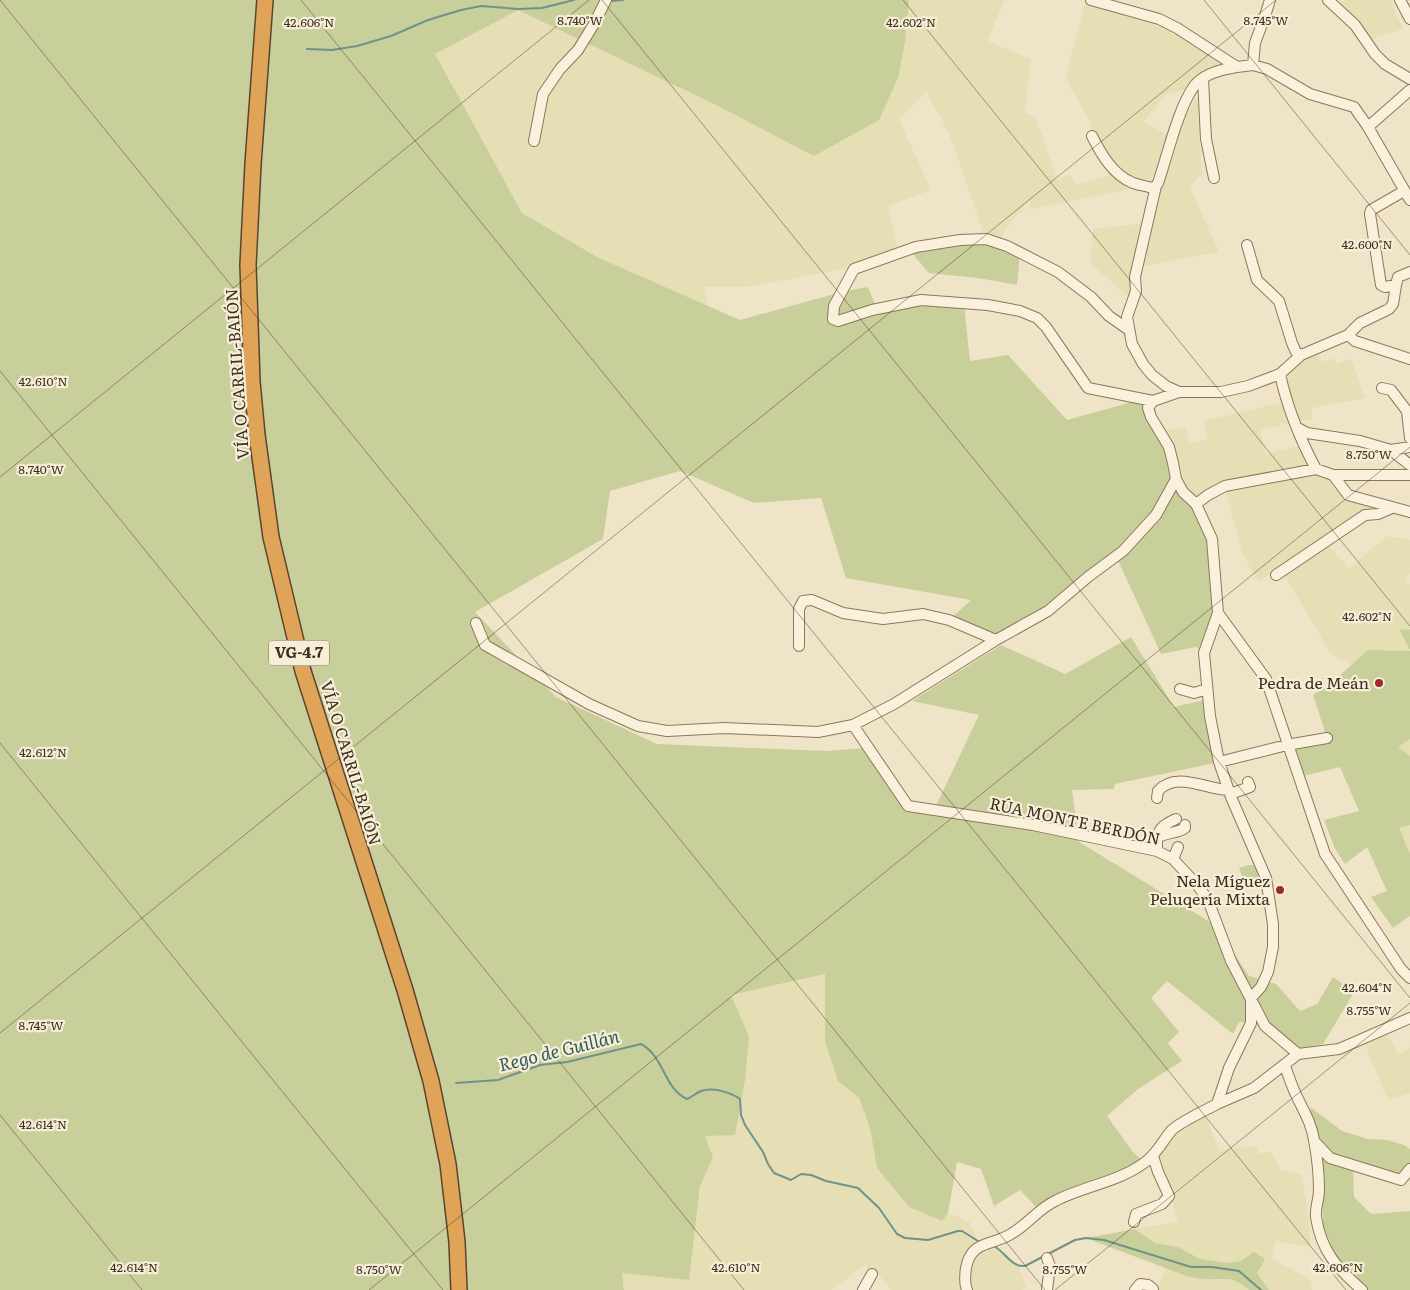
<svg xmlns="http://www.w3.org/2000/svg" width="1410" height="1290" viewBox="0 0 1410 1290" font-family="Literata,serif">
  <rect width="100%" height="100%" fill="#f0e4c8"/>
  <path fill="#e6deb5" d="M909 0H1004L988 41 1031 59 1025 113 1036 118 1057 180 1071 175 1075 185 1116 173 1141 187 1031 209 1029 201 1005 229 999 243 986 239 949 133 926 92 899 120 931 190 888 206 897 248 846 269 745 287H705L707 306 603 260 522 213 434 54 518 9 714 104 814 156 905 42Z
    M1343 0H1390L1403 29 1372 39 1355 25 1336 7Z
    M1085 3 1188 36 1224 65 1188 89 1166 94 1144 122 1163 133 1173 136 1197 97 1202 174 1190 187 1219 252 1137 267 1129 297 1090 263 1093 229 1148 223 1171 141 1152 178 1153 183 1130 178 1093 136 1090 121 1071 88 1066 75Z
    M1317 352 1322 362 1333 358 1336 364 1351 359 1365 398 1312 408V420L1298 421 1260 430 1266 454 1304 445 1316 469 1333 475 1348 495 1376 503 1363 516 1325 542 1349 568 1387 536 1410 540V574L1405 579 1410 585V629L1399 631 1410 651 1368 650 1352 665 1331 654 1280 568 1258 582 1242 553 1225 487 1196 504 1183 492 1160 432 1185 427 1190 443 1208 439 1204 421 1290 400 1285 376 1303 359Z
    M1410 739V756L1397 747Z
    M1410 825V854L1398 828Z
    M825 974V1043L838 1081 859 1098 870 1128 877 1168 909 1207 941 1221 948 1213 970 1222 978 1241 998 1249 1019 1266 1027 1288 1022 1290H891L879 1275 864 1266 831 1290H624L622 1273 578 1257 688 1280 700 1186 713 1157 705 1136 749 1036 731 995Z
    M1387 1035 1399 1055 1410 1047V1093L1388 1100 1364 1043Z
    M1204 1111 1219 1150 1257 1146 1259 1154 1272 1152 1281 1170 1302 1175 1310 1227V1247L1276 1241 1272 1259 1310 1279 1312 1290H1269L1257 1273 1254 1252 1241 1261 1228 1263 1200 1259 1178 1247 1155 1243 1135 1229 1178 1222 1158 1150 1172 1130Z
    M1166 1269 1189 1277 1206 1279 1222 1278 1240 1282 1249 1290H1157Z"/>
  <path fill="#c9cf9b" d="M0 0H909L905 42 898 78 879 120 814 156 714 104 518 10 435 54 522 213 599 258 740 320 841 292 868 287 877 309 921 300 964 305 970 361 1008 355 1067 420 1143 399 1160 432 1176 479 1212 539 1218 597 1204 653 1196 647 1161 654 1116 556 1048 611 996 640 949 620 971 600 846 578 821 498 754 503 680 471 610 491 603 539 475 612 556 697 657 744 827 751 864 748 908 806 934 810 979 715 912 701 1001 645 1065 674 1131 637 1174 707 1208 699 1219 762 1115 784 1114 789 1072 790 1079 842 1215 925 1249 976 1276 984 1300 1011 1317 1004 1333 977 1354 992 1323 1044 1299 1049 1271 1025 1239 1022 1233 1034 1167 981 1151 998 1179 1032 1168 1043 1182 1061 1138 1089 1107 1116 1133 1152 1145 1163 1040 1211 1020 1190 994 1206 981 1169 957 1162 948 1213 942 1221 909 1207 877 1168 870 1128 859 1098 838 1081 825 1042V974L731 995 749 1036 745 1080 735 1135 705 1136 713 1157 700 1186 689 1280 622 1273 624 1290H0Z
    M956 241 999 243 1020 252 1017 285 978 278 929 273 912 253Z
    M1410 629V650L1399 630Z
    M1368 650 1410 651V739L1398 747 1410 756V825L1399 828 1410 854V916L1393 928 1371 897 1387 891 1367 847 1345 864 1335 849 1324 820 1359 811 1340 767 1303 776 1293 747 1327 738 1313 695 1329 685Z
    M1248 865H1255L1259 877 1244 881 1239 868Z
    M1310 1107 1342 1131 1368 1139 1387 1140 1404 1145 1410 1149V1164L1401 1180 1353 1165 1354 1197 1371 1214 1410 1211V1290H1362L1324 1245 1320 1146Z
    M1135 1229 1155 1243 1178 1247 1200 1259 1228 1263 1241 1261 1254 1252 1265 1259 1257 1273 1269 1290H1249C1232 1275 1226 1280 1206 1279 1201 1279 1195 1278 1189 1277L1086 1238Z"/>
  <g fill="none" stroke-linecap="round" stroke-linejoin="round">
    <path stroke="#6f938a" stroke-width="2" d="M610 1 623 0
      M307 49 332 50 357 46 391 36 428 20 461 10 481 6 518 9 542 8 574 0
      M456 1083 498 1080 540 1065 567 1062 641 1044C664 1056 664 1089 687 1099 692 1097 696 1093 701 1091 713 1087 730 1092 740 1099L741 1115 745 1125 763 1152 768 1164 774 1173 791 1180 801 1174 811 1175 826 1181 858 1188 879 1208 897 1234 905 1238 928 1240 958 1231H962L978 1241
      M994 1246C1006 1253 1011 1267 1025 1266L1075 1240 1086 1238 1104 1240 1191 1267H1212L1239 1271 1261 1290"/>
    <g stroke="#8d765c" stroke-width="12">
      <path id="minor" d="M1091 0 1159 19 1177 28 1237 67 1253 65 1267 69 1310 94 1354 107 1368 127 1410 200
        M1328 0 1355 25 1375 54 1385 64 1410 79
        M1400 0 1410 19
        M1253 65 1255 43 1265 16 1270 0
        M1237 67C1223 69 1204 74 1195 85 1179 105 1167 157 1158 183L1156 186 1135 277 1136 291 1127 317 1132 344 1143 364 1152 375 1166 386 1179 392H1221L1248 386 1280 374 1301 355 1348 335 1360 323 1389 309 1393 304 1396 285 1398 277 1410 272
        M1203 79 1206 139 1214 178
        M1368 127 1410 90
        M1092 136C1101 154 1113 175 1133 183 1139 185 1146 186 1152 188L1156 186
        M534 141 543 94 560 69 578 50 594 24 606 0
        M1247 245 1257 280 1279 301 1292 343 1296 352 1301 355
        M1396 285 1385 287 1381 285 1370 214 1371 210 1404 191
        M1129 330 1109 316 1091 297 1058 272 1007 246 986 239 960 240 916 247 854 269 834 306 833 319 838 321 872 310 921 300 988 305 1020 311 1037 318 1046 327 1088 388 1153 401
        M1348 335 1355 341 1410 359
        M1280 374C1287 407 1300 439 1316 469L1333 475 1348 495 1410 512
        M1382 388 1391 390 1407 411 1410 438
        M1179 392 1153 401 1148 408 1151 417 1169 447 1173 463 1176 479 1183 492 1196 504 1212 539 1218 613 1266 679 1325 854 1401 969 1410 978
        M1298 428 1307 433 1360 441 1391 450 1410 447
        M1391 450 1410 465
        M1333 475H1410
        M1196 504 1208 495 1225 486 1316 469
        M1276 575 1365 515 1378 514 1392 508
        M1218 613 1204 653 1210 716 1219 762 1231 797 1266 878 1273 924V947L1268 972 1261 987 1251 998
        M476 623 485 645 589 704 638 726 667 731 724 728 818 732 853 725 894 704 996 640 1048 611 1088 577 1123 551 1156 515 1176 479
        M799 646V609L803 601 812 600 843 613 883 619 923 614 949 620 996 640
        M1180 689 1194 693 1207 689
        M853 725 908 806 1033 825 1157 851 1173 859 1198 886 1208 900 1231 961 1265 1026 1298 1054
        M1219 762 1287 745 1327 738
        M1230 794 1250 787 1248 782
        M1157 798 1158 791C1176 770 1207 790 1229 790
        M1157 838C1159 827 1167 823 1176 819
        M1157 851V838C1166 832 1176 834 1185 828V825
        M1173 859 1178 847
        M1251 999V1023L1229 1068 1217 1104 1254 1088 1298 1054
        M1298 1054 1339 1049 1410 1018
        M1285 1066C1289 1077 1293 1090 1299 1101 1306 1115 1312 1126 1314 1140 1317 1156 1319 1174 1319 1190 1319 1199 1315 1208 1316 1217 1321 1251 1337 1268 1362 1290
        M1315 1142 1330 1158 1401 1180 1410 1169
        M1134 1222 1136 1214 1162 1204 1169 1196 1158 1172 1153 1156
        M1047 1258 1050 1266 1047 1290
        M863 1290 872 1274
        M967 1290C964 1283 965 1275 966 1268 971 1240 992 1246 1011 1234 1028 1224 1039 1208 1057 1200 1085 1186 1118 1182 1144 1163 1156 1155 1162 1142 1171 1131 1178 1123 1206 1110 1217 1104
        M1135 1290 1140 1284 1148 1285 1153 1289"/>
    </g>
    <g stroke="#5b4430" stroke-width="18">
      <path id="highway" d="M265 0 253 164 248 265 252 382 257 435 271 537 303 671 405 990 431 1081 448 1164 457 1242 459 1290"/>
    </g>
    <use href="#minor" stroke="#faf1dc" stroke-width="10"/>
    <use href="#highway" stroke="#e0a458" stroke-width="15"/>
  </g>
  <path fill="none" stroke="#3d2e20" stroke-width="1" stroke-opacity="0.45" d="M0 0 1045 1290M301 0 1346 1290M602 0 1410 998M903 0 1410 626M1204 0 1410 255M0 371 744 1290M0 477 589 0M0 743 443 1290M0 1033 1276 0M0 1115 142 1290M369 1290 1410 447M1055 1290 1410 1003"/>
  <g fill="#9e2a2b" stroke="#f7eed8" stroke-width="2">
    <circle cx="1379" cy="683" r="5"/>
    <circle cx="1280" cy="890" r="5"/>
  </g>
  <g text-anchor="middle" stroke-width="4.5" stroke-linejoin="round" paint-order="stroke">
    <rect fill="#f7eed8" stroke="#756857" stroke-width="1" x="269" y="640.5" width="60" height="25" rx="4"/>
    <g font-size="15" font-weight="bold" fill="#3d2e20">
      <text x="299" y="658">VG-4.7</text>
    </g>
    <g font-size="16" fill="#3d2e20" stroke="#f7eed8">
      <text transform="translate(237 374) rotate(-94)" y="6">VÍA O CARRIL-BAIÓN</text>
      <text transform="translate(351 763) rotate(73)" y="6">VÍA O CARRIL-BAIÓN</text>
      <text transform="translate(1075 821) rotate(12)" y="6">RÚA MONTE BERDÓN</text>
    </g>
    <g font-size="16" fill="#3d2e20" stroke="#f7eed8" text-anchor="end">
      <text x="1369" y="689">Pedra de Meán</text>
      <text x="1270" y="887">Nela Míguez<tspan x="1270" dy="18">Peluqería Mixta</tspan></text>
    </g>
    <g font-size="18" font-style="italic" fill="#2f5d5a" stroke="#f7eed8">
      <text transform="translate(559 1051) rotate(-14)" y="6">Rego de Guillán</text>
    </g>
  </g>
  <g font-size="12" text-anchor="middle" fill="#3d2e20" stroke="#f7eed8" stroke-width="4.5" stroke-linejoin="round" paint-order="stroke">
    <text x="580" y="25">8.740°W</text>
    <text x="1266" y="25">8.745°W</text>
    <text x="309" y="27">42.606°N</text>
    <text x="911" y="27">42.602°N</text>
    <text x="1367" y="249">42.600°N</text>
    <text x="43" y="386">42.610°N</text>
    <text x="1369" y="459">8.750°W</text>
    <text x="41" y="474">8.740°W</text>
    <text x="1367" y="621">42.602°N</text>
    <text x="43" y="757">42.612°N</text>
    <text x="1367" y="992">42.604°N</text>
    <text x="1369" y="1015">8.755°W</text>
    <text x="41" y="1030">8.745°W</text>
    <text x="43" y="1129">42.614°N</text>
    <text x="134" y="1272">42.614°N</text>
    <text x="736" y="1272">42.610°N</text>
    <text x="1338" y="1272">42.606°N</text>
    <text x="379" y="1274">8.750°W</text>
    <text x="1065" y="1274">8.755°W</text>
  </g>
</svg>
